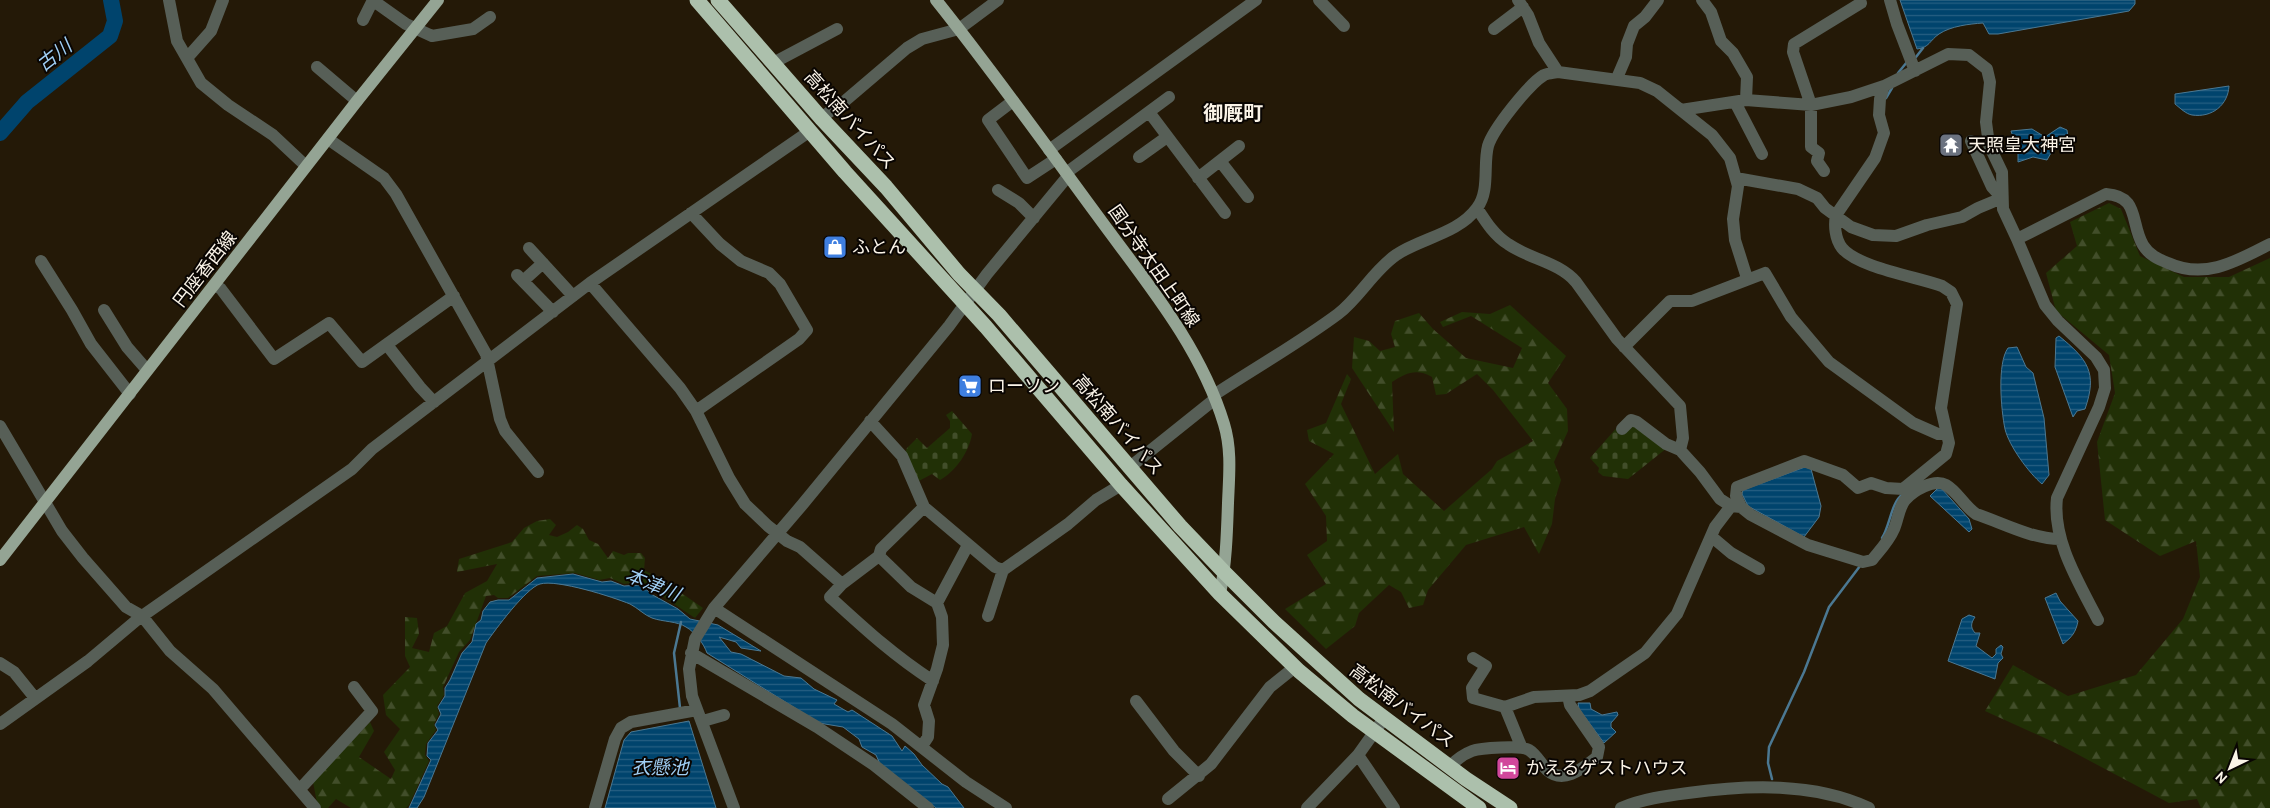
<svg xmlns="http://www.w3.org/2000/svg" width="2270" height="808" viewBox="0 0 2270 808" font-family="Cabin,'Noto Sans JP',sans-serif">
  <defs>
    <pattern id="forest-firs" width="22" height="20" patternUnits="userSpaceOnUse" patternTransform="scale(1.25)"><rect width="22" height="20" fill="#213006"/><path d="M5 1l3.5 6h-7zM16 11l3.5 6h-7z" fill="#424e2a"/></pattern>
    <pattern id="cemetery-stones" width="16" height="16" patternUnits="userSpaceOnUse" patternTransform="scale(1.25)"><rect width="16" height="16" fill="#213006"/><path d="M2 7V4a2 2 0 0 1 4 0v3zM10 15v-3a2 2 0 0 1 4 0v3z" fill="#424e2a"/></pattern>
    <pattern id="water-rules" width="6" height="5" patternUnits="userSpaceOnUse" patternTransform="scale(1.25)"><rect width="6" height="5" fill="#00446d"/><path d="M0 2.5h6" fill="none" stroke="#265f82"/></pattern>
  </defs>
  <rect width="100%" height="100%" fill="#241907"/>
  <path fill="url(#forest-firs)" d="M2109 203 2121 209 2140 256 2184 277H2229L2270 258V808H2201L2197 799 2169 803 2060 745 1985 711 2013 665 2068 696 2136 675 2183 619 2200 577 2196 541 2160 556 2105 520 2097 442 2115 393 2109 355 2056 311 2046 273 2077 246 2070 222Z
    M1510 305 1566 356 1548 383 1567 409 1568 431 1554 462 1561 480 1555 499 1552 524 1539 554 1524 527 1466 545 1428 590 1423 605 1409 608 1401 592 1389 585 1359 613 1355 626 1326 649 1285 609 1326 584 1307 555 1327 541 1326 516 1305 484 1334 454 1309 441 1307 430 1326 423 1347 374 1351 379 1341 404 1375 474 1398 454 1403 474 1444 511 1492 469 1497 461 1533 441 1493 390 1477 374 1446 394 1436 395 1432 377C1416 368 1406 373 1392 382L1394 432 1352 368 1354 337 1369 341 1380 351 1395 347 1391 334 1395 321 1419 313 1433 329 1466 358 1513 368 1522 348 1471 316 1443 327 1440 322 1462 312 1490 314Z
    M550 519 556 525 549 535 557 537 568 532 577 525 583 529 589 540 598 544 608 558 613 551 624 555 628 553H641L645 558 644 570 664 581 703 608 695 618 641 582 624 584 610 578 599 580 575 573 537 576 508 598H498L494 595 486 596 470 640 459 652 443 687 444 695 437 706 439 714 434 724 436 730 426 744 425 755 429 761 409 805 406 808H351L336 799 328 808H318L313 782 370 722 374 731 359 757 391 779 395 770 384 752 400 729 386 715 383 695 410 667 405 656V617L417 618 419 634 412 648 429 652 434 633 447 626 465 593 487 581 497 564 457 572 459 559 512 542 524 528 537 521Z"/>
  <path fill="url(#cemetery-stones)" d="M952 411 972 434C969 452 956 471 940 480L932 474 917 482 904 455 907 448 917 438 927 448 950 428V421L946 415Z
    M1627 416 1667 448 1628 479 1603 476 1598 472 1599 468 1590 458Z"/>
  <path fill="url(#water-rules)" stroke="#4b7892" d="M1900 0H2135V4L2129 11 1998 34H1989L1983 23C1969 24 1951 26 1939 34 1930 40 1929 48 1917 49Z
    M2229 86C2228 105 2212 118 2192 115 2186 114 2180 108 2175 104V94Z
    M2060 127 2067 130 2068 137 2052 151 2047 160 2033 157 2018 162V151L2011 131 2032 129 2045 137Z
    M2059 336C2087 359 2098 372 2085 409L2077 411 2073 417 2055 367 2056 338Z
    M2017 347 2026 367 2033 373 2044 418 2049 475 2042 484C2029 473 2009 446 2005 429 2001 410 1997 363 2008 348Z
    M1805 467 1811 469 1821 506 1819 517 1804 537 1748 506 1742 494 1743 490Z
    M1941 488 1969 519 1972 529 1969 532 1930 496 1937 489Z
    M573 574 602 582 611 581 624 586 642 585 651 594 678 609 690 619 718 625 761 651 741 648 736 642 719 637 731 652 741 654 784 676 801 678 814 689 837 700 834 704 848 712 852 710 892 736 902 751 905 746 914 754 922 765 942 784 948 787 964 808H936L880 764 876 755 862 747 859 739 843 727 819 723 707 653C704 644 695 632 686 627 677 621 663 622 652 618 644 615 638 608 630 604 613 597 557 579 540 584 526 588 495 630 486 643L424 797 417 808H409L431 760 427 756 428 743 438 730 435 725 441 714 438 707 445 696V688L450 680 462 653 472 642 476 624 481 620 483 611 490 602 498 600H509L537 578Z
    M2056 593 2060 601 2078 621C2076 632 2072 637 2063 644L2045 598Z
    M1969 615 1975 617C1971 623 1970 627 1975 633H1980L1976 646 1992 658 1996 654V649L2001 645 2003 647 2001 654 2003 658 1998 663 1995 679 1948 661 1962 619Z
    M1578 703H1590L1591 709 1602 715 1617 712 1618 715 1611 723V727L1616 732 1604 743 1579 709Z
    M689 721 716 808H605L624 740 631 732Z"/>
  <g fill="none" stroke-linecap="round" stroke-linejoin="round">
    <path stroke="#4b7892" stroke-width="2.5" d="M1916 57 1923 48
      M1898 73 1907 62
      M1886 98 1892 88
      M1882 538C1890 526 1891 502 1903 494
      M680 708 674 653 681 622
      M1772 779 1768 763 1769 747 1804 672 1829 607 1860 566"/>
    <path stroke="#00446d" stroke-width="16" d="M0 133 27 102 110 36 115 21 111 0"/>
    <path stroke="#575f57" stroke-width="12" d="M169 0 177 41 201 83 228 105 273 135 306 166
      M1319 0 1344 26
      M1518 0 1528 15 1539 43 1558 72
      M1702 0 1711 12 1721 41 1733 53 1747 77 1746 100
      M1890 0 1897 24 1915 71
      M363 20 372 2 378 4 406 24 432 36 473 29 490 17
      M1494 29 1523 7
      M187 58 211 31 223 0
      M773 63 837 29
      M317 67 357 101
      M1617 78 1626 57 1627 44 1634 26 1645 17 1658 0
      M1884 86 1948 54 1969 55 1987 69 1990 82 1986 122 1989 145 2002 172 2003 209 2017 239 2106 194C2140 196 2130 223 2143 245 2149 255 2158 259 2168 263 2205 280 2237 261 2270 244
      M1013 101 988 120 1027 178 1056 159
      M1735 102 1762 154
      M1681 110 1746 100 1811 105 1851 97 1884 86 1880 99 1879 115 1884 133 1875 158 1836 215C1834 225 1835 239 1842 248 1857 267 1917 277 1942 286L1951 292 1957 304 1941 408 1949 443 1946 454 1903 489 1886 488 1871 483 1858 488 1843 475 1804 461 1737 487 1736 496 1741 507
      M1149 112 1225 213
      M821 118 846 100 907 48 922 39 959 29 998 0
      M328 139 384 178 396 194 486 354 500 419 505 431 538 472
      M1049 150 1256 0
      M1139 157 1167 137
      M1220 161 1248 197
      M1824 171 1817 161 1819 153 1811 147V105L1793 52 1794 44 1861 3
      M1066 173 1169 97
      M1198 178 1239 146
      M1736 178 1798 189 1817 198 1825 208 1851 227 1873 235 1896 236 1927 225 1962 217 1978 208 2002 198 1992 187 1971 141
      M998 190 1019 203 1034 218
      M1477 208C1486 222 1494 235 1508 244 1529 259 1559 262 1576 282L1617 339 1680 406 1683 438 1680 450 1700 472 1720 499 1731 506 1741 507 1751 515 1808 545 1863 562 1872 560C1880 550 1889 541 1894 529 1898 520 1899 507 1905 500 1913 491 1934 478 1946 485 1958 492 1964 506 1976 514 2003 523 2032 539 2060 539
      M691 213 720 244 741 261 769 273 780 284 807 330 799 339 696 411
      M2017 239 2045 305 2058 321 2096 357 2104 370 2105 388 2099 407 2057 498C2052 540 2079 583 2098 620
      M529 248 573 296
      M41 261 72 310 91 344 130 394
      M517 275 553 312
      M523 281 543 263
      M590 283 680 388 696 411 729 478 745 504 768 526 787 541 800 547 842 584 879 556 881 549 924 507
      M215 285 221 289 274 359 329 323 362 362 454 296
      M104 310 127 347 147 370
      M387 345 420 387 434 402
      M1624 347 1670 301H1692L1765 273 1791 317 1829 362 1913 423 1938 434H1946
      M1214 395C1255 368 1299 343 1338 314 1360 297 1373 271 1396 255 1421 238 1458 234 1477 208 1490 191 1483 165 1488 146 1493 129 1529 84 1544 75 1548 73 1554 73 1558 72L1640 83 1657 91 1712 135 1730 158 1738 186 1733 219 1735 240 1747 278
      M870 421 902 456 924 507 995 567 1003 570 1068 524 1096 500 1121 485
      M0 426 62 531 83 558 126 607 142 616 170 651 213 689 315 808
      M1622 429 1631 420 1637 422 1666 444 1680 450
      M1130 467 1215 399
      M1712 537 1731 553 1759 569
      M879 556 911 587 937 603
      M842 584 830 597C865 629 893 655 933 681
      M714 608 892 724 966 782 1006 808
      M988 616 1003 570
      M691 653 817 727 874 765 928 808
      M1473 658 1486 666 1472 688 1473 698 1505 707 1534 697 1579 695 1590 691 1645 653 1677 614 1715 527 1731 506
      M0 663 14 672 35 698
      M1136 701 1174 751 1199 776
      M1505 707 1521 746
      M703 721 724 715
      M0 724 88 661 138 619 352 469 372 449 590 283 810 131
      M922 746 928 737 929 721 924 705 937 669 943 645 942 617 937 603 968 545
      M1358 755 1394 808
      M1450 766C1456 760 1464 754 1472 751 1480 748 1522 745 1529 750 1536 754 1541 764 1547 770 1564 785 1583 768 1597 757L1599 747 1570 705 1568 696
      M300 789 372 711 354 687
      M1168 799 1211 764 1270 687 1295 667
      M595 808 615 739 621 728 631 722 697 710
      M734 808 692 696 689 669 695 639 714 608 802 505 949 326 987 274 1068 176
      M1307 808 1358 755 1385 717
      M1621 808C1643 799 1664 796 1688 793 1747 785 1814 782 1869 808"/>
    <path stroke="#94a494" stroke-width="12" d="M936 0C992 70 1044 143 1097 215 1145 281 1200 345 1224 424 1232 450 1229 477 1228 503 1227 534 1226 564 1220 594
      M0 560 357 101 438 0"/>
    <path stroke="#acc0ac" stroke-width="15" d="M697 0 845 172 986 327 1121 485 1220 594 1299 671 1353 716 1479 808
      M718 0 821 118 886 187 959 274 999 315 1180 526 1224 572 1274 622 1359 699 1466 779 1510 808"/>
  </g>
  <defs>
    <g id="temple-square" transform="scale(1.25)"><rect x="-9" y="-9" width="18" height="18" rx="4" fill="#6b7280" stroke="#090502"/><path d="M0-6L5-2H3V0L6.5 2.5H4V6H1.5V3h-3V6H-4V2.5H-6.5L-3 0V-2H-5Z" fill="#fff"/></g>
    <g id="shop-square" transform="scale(1.25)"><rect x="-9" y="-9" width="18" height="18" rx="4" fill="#3f7fe0" stroke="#090502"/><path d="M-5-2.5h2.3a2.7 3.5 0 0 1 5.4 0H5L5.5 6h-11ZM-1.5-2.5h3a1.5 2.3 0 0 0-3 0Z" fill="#fff"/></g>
    <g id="supermarket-square" transform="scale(1.25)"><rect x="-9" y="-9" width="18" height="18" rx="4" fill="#3f7fe0" stroke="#090502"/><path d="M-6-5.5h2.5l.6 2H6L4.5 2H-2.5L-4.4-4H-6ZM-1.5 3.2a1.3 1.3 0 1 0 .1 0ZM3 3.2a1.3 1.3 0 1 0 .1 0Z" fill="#fff"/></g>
    <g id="hotel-square" transform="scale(1.25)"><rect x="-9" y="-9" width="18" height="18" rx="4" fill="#d1479c" stroke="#090502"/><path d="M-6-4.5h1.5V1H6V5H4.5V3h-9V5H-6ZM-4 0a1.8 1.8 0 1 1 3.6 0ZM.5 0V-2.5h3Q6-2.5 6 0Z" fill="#fff"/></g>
  </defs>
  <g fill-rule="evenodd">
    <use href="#temple-square" x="1951" y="145"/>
    <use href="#shop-square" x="835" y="247"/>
    <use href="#supermarket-square" x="970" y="386"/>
    <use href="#hotel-square" x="1508" y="768"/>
  </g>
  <g text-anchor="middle" stroke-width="4" stroke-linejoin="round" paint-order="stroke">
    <g font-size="18" fill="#faf3e7" stroke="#090502">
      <text transform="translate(850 120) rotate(48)" y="6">高松南バイパス</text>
      <text transform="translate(1154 266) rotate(55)" y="6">国分寺太田上町線</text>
      <text transform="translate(205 269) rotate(-52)" y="6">円座香西線</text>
      <text transform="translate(1118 425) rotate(49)" y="6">高松南バイパス</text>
      <text transform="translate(1402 706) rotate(37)" y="6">高松南バイパス</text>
    </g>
    <g font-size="18" fill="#faf3e7" stroke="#090502" text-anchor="start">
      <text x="1968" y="151">天照皇大神宮</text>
      <text x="852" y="253">ふとん</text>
      <text x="988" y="392">ローソン</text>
      <text x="1526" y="774">かえるゲストハウス</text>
    </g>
    <g font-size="19" font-style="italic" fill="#9fcef4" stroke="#090502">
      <text transform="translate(54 55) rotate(-38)" y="7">古川</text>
      <text transform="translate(653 584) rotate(22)" y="7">本津川</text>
      <text x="660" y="774">衣懸池</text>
    </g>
    <g font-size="20" font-weight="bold" fill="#faf3e7" stroke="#090502">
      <text x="1233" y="120">御厩町</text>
    </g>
  </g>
  <g transform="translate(2230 768) rotate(223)" stroke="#090502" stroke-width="4" paint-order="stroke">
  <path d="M0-4L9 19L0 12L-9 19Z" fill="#faf3e7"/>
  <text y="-8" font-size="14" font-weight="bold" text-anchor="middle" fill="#faf3e7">N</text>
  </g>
</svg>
